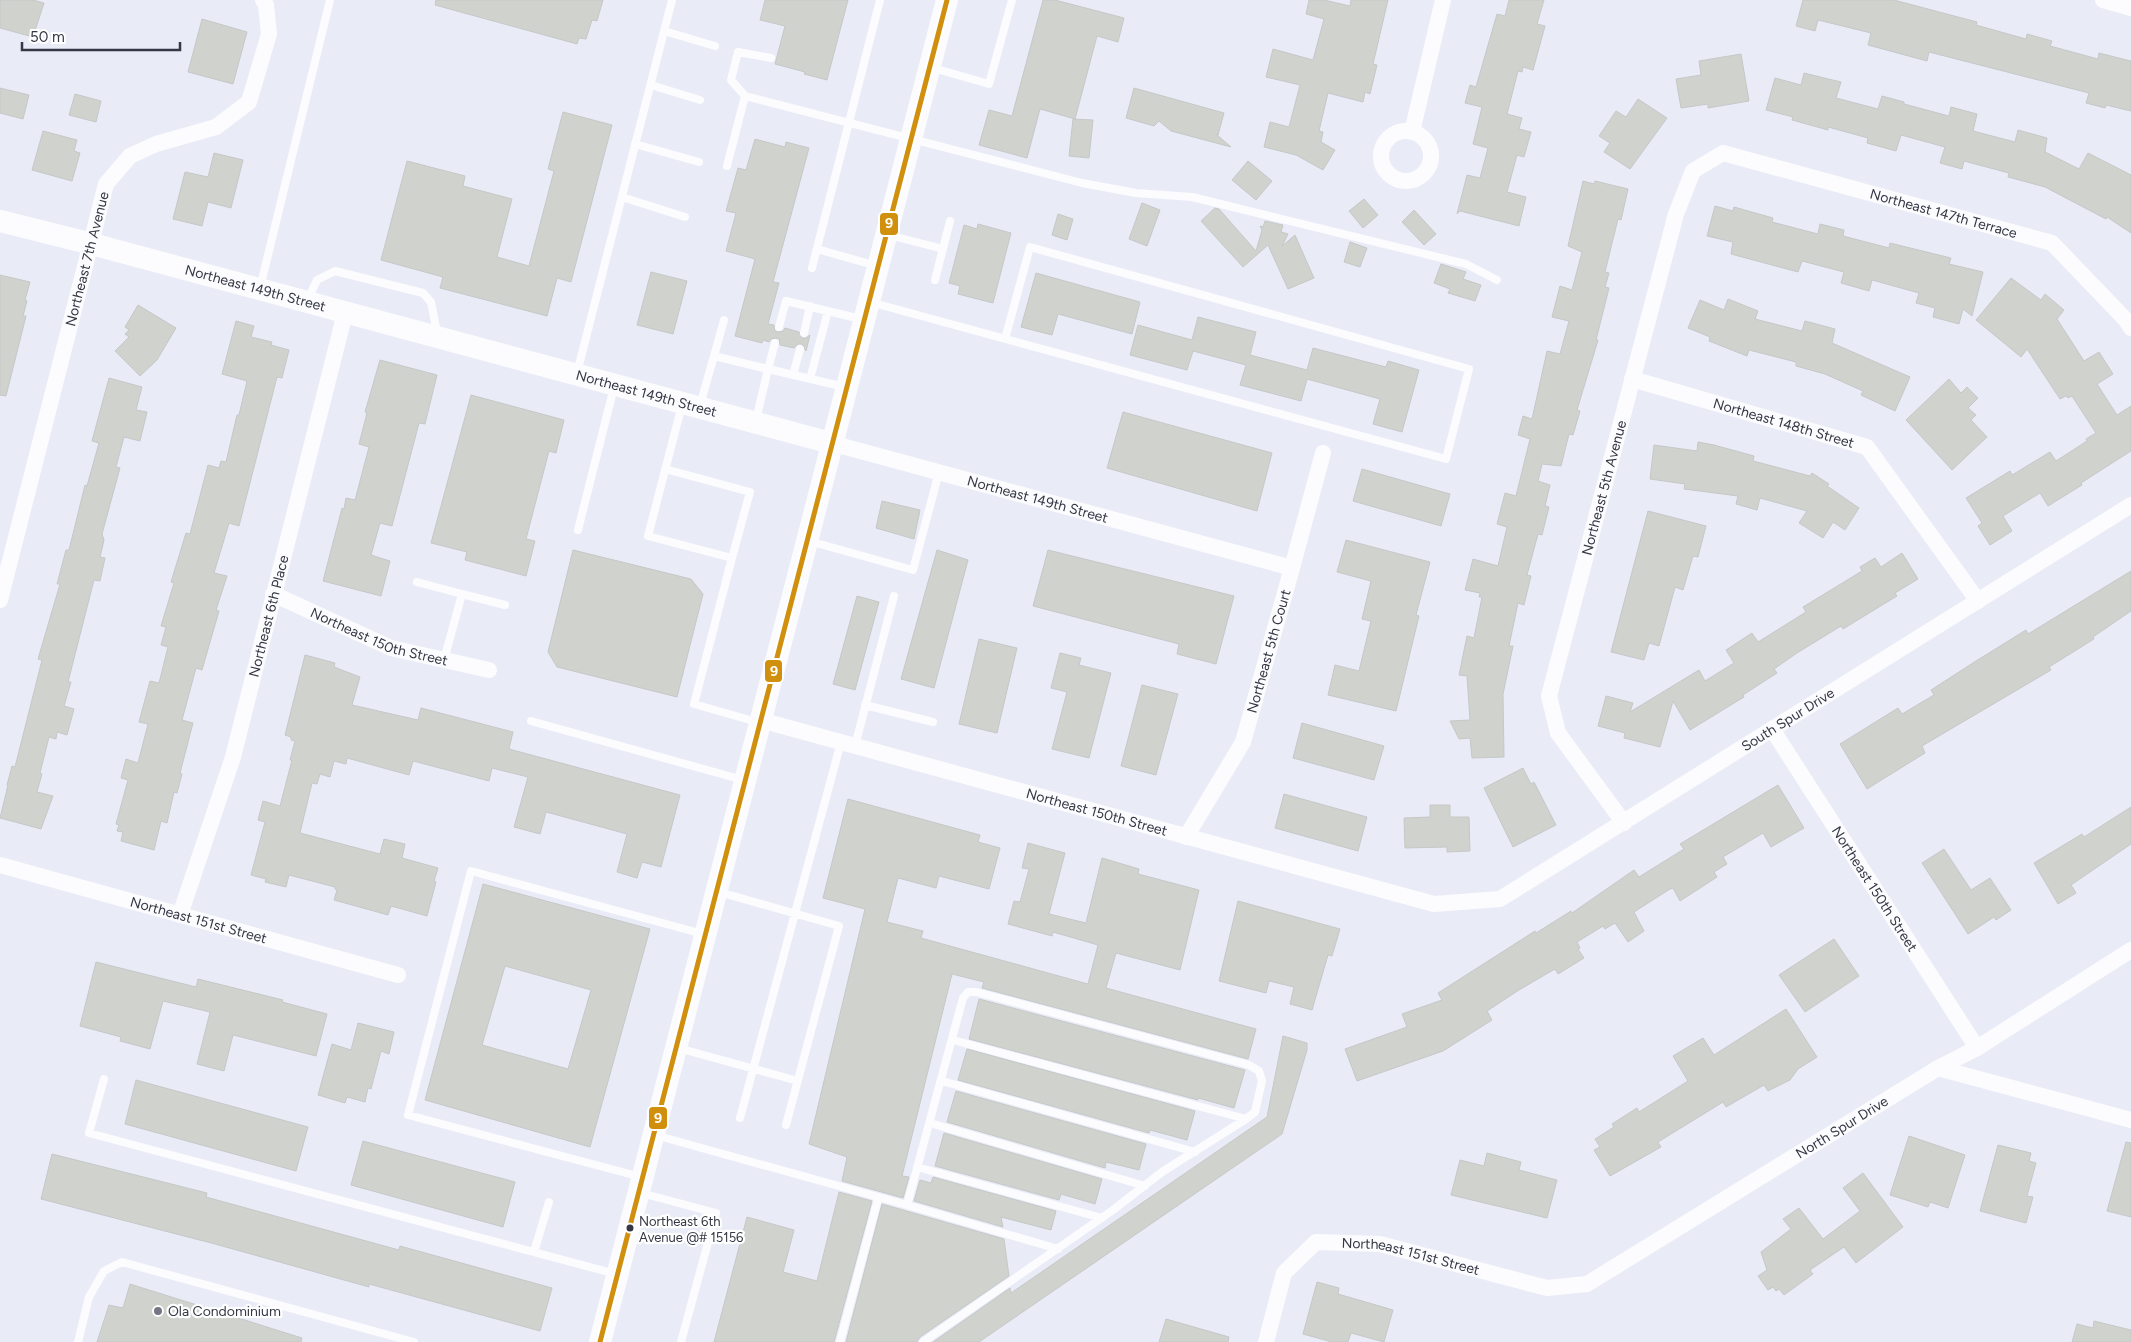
<svg xmlns="http://www.w3.org/2000/svg" width="2131" height="1342" viewBox="0 0 2131 1342" font-family="Figtree,sans-serif">
  <rect width="100%" height="100%" fill="#e9ecf7"/>
  <path fill="#cfd2cd" stroke="#c5c8c7" fill-rule="evenodd" d="M0 0H33L44 3 33 37 0 28Z
    M436 0H603L597 21 592 20 586 39 579 38 577 44 435 5Z
    M765 0H848L827 80 804 74 805 72 775 64 785 26 760 20Z
    M1043 0H1055L1124 18 1118 42 1097 36 1075 119 1040 109 1027 158 979 145 989 110 1012 116Z
    M1309 0H1324L1350 6 1351 0H1388L1373 64 1377 65 1370 94 1365 92 1363 102 1328 93 1319 131 1323 132 1321 142 1335 150 1323 170 1296 155 1264 147 1270 122 1289 127 1300 85 1266 77 1273 49 1313 60 1324 19 1306 14Z
    M1509 0H1544L1537 24 1545 26 1533 70 1523 67 1522 72 1518 71 1507 114 1522 118 1519 129 1531 132 1524 157 1517 155 1507 192 1526 197 1519 226 1460 211 1457 214 1467 175 1480 178 1488 148 1473 144 1482 107 1465 103 1470 85 1476 87 1497 14 1505 16Z
    M1803 0H1894L1977 22 1976 25 2026 39 2027 34 2052 41 2050 46 2098 59 2099 53 2131 61V111L2106 105 2105 108 2086 103 2089 93 1929 52 1927 61 1868 45 1871 33 1818 20 1815 31 1796 26Z
    M202 19 247 32 233 84 188 72Z
    M1741 54 1749 101 1708 108V104L1681 108 1676 79 1701 75 1699 61Z
    M1804 73 1841 82 1836 98 1878 109 1882 96 1904 102V104L1949 116 1951 107 1977 114 1973 131 2015 142 2018 130 2047 138 2045 152 2079 169 2088 153 2131 175V233L2107 217 2106 219 2045 187 2008 177 2009 173 1964 161 1962 169 1940 163 1945 147 1901 135 1896 151 1867 143 1868 138 1828 127V130L1792 120 1793 117 1766 110 1775 78 1801 85Z
    M0 88 29 95 23 119 0 113Z
    M1134 88 1224 113 1218 135 1216 134 1231 147 1171 131 1159 121 1154 126 1126 118Z
    M75 94 101 101 96 122 69 115Z
    M1638 99 1667 118 1630 169 1604 152 1610 143 1599 136 1616 111 1626 117Z
    M563 112 612 125 571 282 557 278 547 316 440 288 443 277 381 260 407 161 465 176 463 186 512 199 497 257 529 266 554 171 548 169Z
    M1073 119 1093 120 1089 158 1069 156Z
    M43 131 77 140 74 151 80 153 72 181 32 170Z
    M755 139 785 147 786 142 809 148 773 282 779 283 768 324 774 325 775 331 778 332 783 331 785 328 799 332 802 338H806L810 335 806 351 802 344H798L794 348 780 345 779 339 776 338 771 339 769 342 763 340 762 343 735 336 755 259 726 251 736 213 726 211 738 168 746 170Z
    M214 153 243 160 231 208 208 202 202 226 173 219 185 172 208 177Z
    M1248 161 1272 181 1256 200 1232 180Z
    M1583 181 1594 184 1595 181 1628 189 1621 220 1618 219 1605 272 1609 273 1605 287 1609 288 1596 340H1598L1577 410 1580 411 1573 435 1569 434 1561 466 1542 464 1538 481 1550 485 1545 506 1549 507 1542 535 1538 534 1527 575 1531 576 1524 605 1518 603 1509 646H1513L1503 694 1504 757 1472 758 1470 738 1459 739 1450 721 1470 720 1467 676 1459 675 1467 636 1474 638 1482 597H1479L1480 593 1465 590 1473 559 1498 566 1507 527 1497 524 1505 493 1516 496 1530 439 1518 435 1523 416 1532 419 1547 351 1560 354 1569 321 1552 317 1560 286 1572 290 1582 252 1568 246Z
    M1364 199 1378 215 1363 228 1349 211Z
    M1142 203 1160 210 1147 246 1129 239Z
    M1715 206 1733 211 1734 207 1773 218 1772 222 1818 234 1820 224 1844 230 1843 236 1889 248 1890 243 1951 258 1949 264 1983 272 1972 316 1963 309 1959 324 1933 317 1935 308 1916 303 1919 293 1872 280 1869 291 1841 283 1844 272 1802 261 1798 272 1731 254 1733 242 1707 236Z
    M1215 208 1219 209 1256 251 1262 230 1260 226 1263 227 1265 221 1283 225 1281 232 1288 234 1282 246 1295 235 1314 278 1288 289 1268 245 1243 267 1201 221Z
    M1414 210 1436 234 1424 245 1402 222Z
    M1058 214 1073 219 1067 240 1052 235Z
    M978 224 1011 233 993 303 958 294 960 286 949 283 964 225 977 229Z
    M1350 242 1367 248 1360 267 1344 262Z
    M1441 264 1466 272 1463 279 1481 285 1475 301 1448 293 1450 289 1434 283Z
    M651 272 687 281 673 334 637 325Z
    M1036 273 1140 302 1132 334 1058 314 1052 335 1021 327Z
    M0 275 30 282 25 300 27 301 23 316H26L6 396 0 395Z
    M2011 278 2041 300 2045 294 2064 310 2057 319 2084 361 2099 352 2113 374 2097 384 2117 415 2131 406V451L2081 483 2082 485 2048 506 2040 493 2003 516 2012 531 1990 545 1978 526 1982 523 1966 498 2010 471 2012 475 2050 452 2056 461 2087 441 2086 439 2096 433 2072 396 2068 398 2066 396 2060 399 2027 349 2021 357 1976 320Z
    M1728 299 1758 311 1755 319 1802 331 1805 321 1835 329 1832 343 1910 377 1895 411 1861 395 1863 391 1825 374 1796 366V362L1749 350 1747 356 1709 341 1710 337 1688 328 1700 300 1724 310Z
    M138 305 176 328 157 360 140 376 115 351 129 337 125 334 129 330 125 327Z
    M1198 317 1256 332 1250 355 1307 370 1313 348 1386 367 1388 361 1419 370 1402 432 1373 424 1380 399 1307 379 1301 401 1240 385 1246 365 1193 351 1187 370 1130 355 1138 325 1192 340Z
    M236 321 254 326 251 337 272 342 271 345 289 350 282 378 277 377 239 526 229 523 214 573 227 576 216 610 219 611 202 670 196 668 182 720 193 723 180 773 182 774 177 793 174 792 167 823 161 821 154 850 121 841 123 832 117 831 119 825 116 824 128 780 121 778 126 759 138 763 148 724 139 722 150 681 159 683 168 647 161 645 166 627 161 626 174 583 171 582 186 533 190 534 208 465 219 468 221 461 226 462 237 415H239L247 381 222 374Z
    M380 360 437 375 425 424 419 423 392 526 380 523 371 555 390 561 381 596 323 581 342 508 344 509 346 498 355 500 369 447 359 444 367 413 365 412Z
    M109 378 142 387 136 410 147 412 140 441 124 437 116 467 120 468 102 534 104 540 100 557 105 558 100 581 94 580 68 682H71L64 706 74 709 67 735 57 732 56 739 49 737 40 773 42 774 37 792 53 796 41 829 0 818 8 785H7L12 766 15 767 42 660 38 659 60 584H57L66 550H69L85 485 87 486 99 443 92 441Z
    M1949 379 1961 393 1967 387 1978 398 1968 408 1976 415 1971 420 1987 437 1952 470 1906 420Z
    M471 395 564 420 556 453 549 451 526 539 535 541 526 576 465 560 467 552 431 543Z
    M1123 412 1272 453 1257 511 1107 468Z
    M1698 442 1714 445 1754 456 1753 461 1810 476 1812 473 1829 484 1827 486 1859 508 1845 530 1833 522 1823 538 1799 523 1807 511 1760 498 1757 510 1736 504 1738 496 1684 489 1685 484 1650 479 1654 445 1697 451Z
    M1362 469 1450 494 1441 526 1353 501Z
    M882 501 920 510 914 539 876 528Z
    M1648 511 1706 526 1698 557 1693 556 1683 590 1675 587 1659 646 1649 643 1644 660 1611 652Z
    M1346 540 1430 562 1416 615 1419 616 1396 711 1328 695 1335 665 1359 671 1371 621 1362 619 1371 581 1337 572Z
    M573 550 691 579 703 594 677 697 557 667 548 652Z
    M937 550 968 560 934 688 901 679Z
    M1048 550 1234 596 1216 664 1177 654 1179 644 1033 606Z
    M1902 553 1918 579 1895 593 1897 596 1843 629 1841 626 1797 653 1774 669 1777 673 1743 695 1744 697 1690 730 1673 701 1660 747 1624 738 1625 733 1598 726 1606 696 1633 703 1630 712 1699 670 1705 681 1734 663 1726 650 1752 633 1758 642 1806 612 1803 607 1862 571 1860 567 1875 558 1881 567Z
    M2131 571V611L2093 637 2094 639 2049 667 2051 670 1922 746 1925 753 1867 789 1840 744 1898 708 1902 714 1934 695 1931 690 1976 661 2026 630 2028 634Z
    M857 596 879 602 855 690 833 684Z
    M979 639 1017 648 997 733 959 724Z
    M1060 653 1081 658 1079 665 1111 673 1089 758 1052 749 1067 692 1051 688Z
    M305 655 335 663 334 667 360 677 352 705 418 720 421 708 513 732 509 749 680 795 661 867 642 862 637 878 617 872 627 834 546 812 540 834 514 827 528 777 492 768 489 781 413 761 409 775 347 758 346 764 334 761 330 777 320 774 317 784 312 783 300 833 380 854 384 839 405 844 402 858 438 868 434 881 436 882 427 916 391 906 388 915 334 900 337 890 335 889V887L289 875 286 887 265 882 266 879 251 875 265 822 258 820 263 801 280 806 292 760H290L295 741 291 740V737L285 735Z
    M1142 685 1178 694 1156 775 1121 766Z
    M1302 723 1384 746 1374 780 1293 758Z
    M1523 768 1531 784 1534 782 1556 825 1513 847 1484 788Z
    M1778 785 1804 828 1771 847 1763 833 1723 857 1727 864 1714 872 1717 877 1680 901 1673 888 1670 889 1634 912 1644 931 1628 942 1615 923 1605 929 1603 926 1577 942 1580 948 1578 949 1584 958 1558 974 1555 969 1519 990 1487 1011 1492 1020 1443 1051 1357 1081 1345 1049 1407 1027 1402 1014 1442 1000 1438 993 1535 931 1536 933 1571 911 1572 913 1634 870 1639 877 1684 849 1680 844Z
    M1284 794 1367 817 1358 851 1275 828Z
    M848 799 980 835 978 842 1000 848 989 889 939 876 936 888 898 878 887 922 923 931 921 938 1088 984 1098 945 1053 932 1052 936 1008 924 1014 901 1020 902 1029 869 1022 868 1028 843 1065 853 1049 914 1086 923 1102 858 1139 869 1138 874 1199 890 1180 970 1116 953 1106 988 1256 1029 1248 1059 982 988 984 982 952 974 902 1176 909 1177 903 1198 842 1181 847 1157 809 1144 865 909 823 898Z
    M1430 805H1450V817H1469L1470 851 1447 852V847L1405 848 1404 818 1430 817Z
    M2131 807V844L2071 885 2076 893 2058 904 2034 863 2082 834 2084 837Z
    M1944 849 1971 890 1990 878 2011 910 1996 920 1994 917 1968 934 1922 863Z
    M483 884 650 929 590 1147 425 1100ZM505 966 591 990 568 1069 482 1045Z
    M1238 901 1340 929 1332 956 1328 955 1312 1010 1290 1004 1294 987 1269 981 1266 993 1219 981Z
    M1834 939 1859 976 1805 1012 1779 975Z
    M96 962 196 987 198 979 283 1000 282 1002 327 1014 316 1056 233 1035 224 1071 197 1064 210 1012 163 1001 150 1049 120 1041 121 1037 80 1026Z
    M979 999 1245 1070 1234 1108 1198 1098V1100L969 1039Z
    M1786 1009 1817 1057 1798 1069 1790 1080 1768 1091 1764 1085 1726 1107 1723 1102 1658 1142 1661 1147 1610 1176 1594 1150 1600 1147 1595 1139 1614 1127 1612 1124 1637 1108 1639 1112 1688 1081 1673 1056 1703 1038 1714 1055Z
    M358 1023 394 1032 389 1054 381 1051 371 1089 368 1088 365 1102 347 1097 345 1103 318 1095 332 1044 351 1050Z
    M1283 1036 1307 1043V1050L1282 1134 979 1342H933L1010 1288 1011 1293 1267 1117Z
    M967 1049 1195 1111 1187 1140 1150 1130 1149 1133 958 1080Z
    M136 1080 308 1127 296 1171 125 1124Z
    M956 1091 1146 1144 1139 1170 1106 1162 1105 1168 947 1122Z
    M944 1133 1102 1179 1095 1204 1061 1194 1059 1200 935 1166Z
    M1909 1136 1965 1155 1948 1208 1930 1202 1928 1207 1890 1195Z
    M363 1141 515 1182 503 1227 351 1185Z
    M2126 1142 2131 1143V1217L2107 1211Z
    M1998 1145 2031 1153 2029 1161 2036 1163 2027 1196 2033 1197 2026 1223 1980 1211Z
    M1487 1153 1521 1162 1519 1170 1557 1180 1547 1218 1451 1195 1460 1160 1484 1166Z
    M52 1154 207 1193 206 1197 399 1250 400 1246 552 1288 540 1331 369 1284V1287L215 1244 41 1199Z
    M1863 1173 1903 1227 1856 1263 1844 1247 1810 1270 1813 1274 1784 1295 1779 1289 1776 1291 1773 1287 1768 1290 1758 1276 1767 1270 1761 1252 1791 1229 1783 1219 1799 1208 1823 1239 1860 1211 1843 1188Z
    M933 1177 1056 1211 1051 1230 1001 1217 1003 1227 914 1201 920 1180 931 1183Z
    M839 1192 872 1201 834 1342H714L747 1217 794 1230 783 1272 817 1281Z
    M882 1204 1004 1239 1009 1276 920 1337 917 1342H846Z
    M1317 1282 1339 1288 1338 1294 1393 1310 1384 1342 1351 1333 1348 1342H1332L1303 1334Z
    M130 1284 302 1338 301 1342H97L109 1305 123 1308Z
    M1166 1319 1229 1337 1228 1342H1159Z
    M2094 1321 2131 1330V1342H2072L2077 1324 2093 1328Z"/>
  <g fill="none" stroke-linecap="round" stroke-linejoin="round">
    <path stroke="#fcfcfe" stroke-width="8" d="M664 31 715 46
      M933 68 989 84 1012 0
      M651 85 700 100
      M745 96 731 80 738 52 771 58
      M635 144 699 162
      M727 166 745 96 1082 183 1136 193 1192 197 1466 264 1497 280
      M622 197 685 217
      M889 235 943 249
      M817 249 877 266
      M812 268 880 0
      M935 280 950 221
      M260 288 330 0
      M308 299 317 280 335 271 423 293 431 302 437 333
      M870 302 1446 459 1469 369 1030 247 1005 339
      M779 327 786 301 861 319
      M804 333 810 306
      M775 343 768 369 845 387
      M714 356 724 320
      M577 373 672 0
      M793 375 800 349
      M810 379 828 311
      M682 405 648 536 732 558 694 704 757 722
      M700 405 714 356 768 369 756 420
      M665 469 750 492 732 558
      M578 530 614 387
      M809 541 913 570 939 472
      M417 582 462 594 444 660
      M462 594 505 605
      M865 705 933 722
      M531 721 743 780
      M855 746 894 596
      M719 892 839 926 786 1125
      M953 1040 1246 1119
      M678 1048 798 1081
      M104 1079 89 1133 616 1274
      M942 1081 1195 1152
      M740 1118 841 742
      M930 1123 1145 1186
      M655 1135 907 1205 963 998 968 992H976L1249 1065 1259 1071 1262 1081 1255 1112 1246 1119 1162 1172 1113 1210 923 1342
      M917 1167 1102 1218
      M641 1177 408 1115 471 871 703 934
      M641 1193 716 1213 681 1342
      M907 1205 1058 1249
      M534 1252 549 1202
      M78 1342 89 1297 104 1271 122 1262 414 1342
      M840 1342 878 1199"/>
    <g stroke="#fcfcfe" stroke-width="16">
      <path d="M2103 0 2131 8"/>
      <circle cx="1406" cy="156" r="25"/>
      <path d="M1412 132 1443 0"/>
      <path id="s1" d="M1632 379 1867 447 1978 601"/>
      <path id="s2" d="M831 443 1292 568"/>
      <path id="s3" d="M273 594 391 648 489 670"/>
      <path id="s4" d="M0 600 106 184 130 156 156 144 216 127 249 102 269 34 266 5 263 0"/>
      <path id="s5" d="M760 720 1434 904 1500 899 2131 505"/>
      <path id="s6" d="M1772 729 1977 1048"/>
      <path id="s7" d="M1624 823 1558 733 1549 696 1676 214 1693 171 1723 153 2052 243 2126 320 2131 328"/>
      <path id="s8" d="M1186 837 1243 742 1292 568 1323 453"/>
      <path id="s9" d="M0 865 398 975"/>
      <path id="s10" d="M180 915 233 757 345 313"/>
      <path d="M1938 1068 2131 1120"/>
      <path id="s11" d="M1266 1342 1284 1273 1316 1242 1380 1244 1547 1288 1587 1284 1938 1068 1977 1048 2131 950"/>
    </g>
    <g stroke="#fcfcfe" stroke-width="22">
      <path id="s12" d="M0 221 92 244 831 443"/>
      <path d="M600 1342 947 0"/>
    </g>
    <g stroke="#fff" stroke-width="9">
      <path id="bus-1" d="M600 1342 947 0"/>
    </g>
    <use href="#bus-1" stroke="#d0900e" stroke-width="5"/>
  </g>
  <circle fill="#343744" stroke="#fff" stroke-width="2" cx="630" cy="1228" r="4.5"/>
  <circle fill="#737683" stroke="#fff" stroke-width="2" cx="158" cy="1311" r="5"/>
  <g text-anchor="middle" stroke-width="4.5" stroke-linejoin="round" paint-order="stroke">
    <g font-size="13" fill="#343744" stroke="#fff" text-anchor="start">
      <text x="639" y="1226">Northeast 6th<tspan x="639" dy="16">Avenue @# 15156</tspan></text>
    </g>
    <g font-size="14" fill="#343744" stroke="#fff">
      <text dy="5" stroke="none"><textPath href="#s7" startOffset="958">Northeast 147th Terrace</textPath></text>
      <text dy="5" stroke="none"><textPath href="#s4" startOffset="352">Northeast 7th Avenue</textPath></text>
      <text dy="5" stroke="none"><textPath href="#s12" startOffset="264">Northeast 149th Street</textPath></text>
      <text dy="5" stroke="none"><textPath href="#s12" startOffset="669">Northeast 149th Street</textPath></text>
      <text dy="5" stroke="none"><textPath href="#s1" startOffset="158">Northeast 148th Street</textPath></text>
      <text dy="5" stroke="none"><textPath href="#s7" startOffset="365">Northeast 5th Avenue</textPath></text>
      <text dy="5" stroke="none"><textPath href="#s2" startOffset="214">Northeast 149th Street</textPath></text>
      <text dy="5" stroke="none"><textPath href="#s10" startOffset="312">Northeast 6th Place</textPath></text>
      <text dy="5" stroke="none"><textPath href="#s3" startOffset="115">Northeast 150th Street</textPath></text>
      <text dy="5" stroke="none"><textPath href="#s8" startOffset="205">Northeast 5th Court</textPath></text>
      <text dy="5" stroke="none"><textPath href="#s5" startOffset="1104">South Spur Drive</textPath></text>
      <text dy="5" stroke="none"><textPath href="#s5" startOffset="349">Northeast 150th Street</textPath></text>
      <text dy="5" stroke="none"><textPath href="#s6" startOffset="190">Northeast 150th Street</textPath></text>
      <text dy="5" stroke="none"><textPath href="#s9" startOffset="206">Northeast 151st Street</textPath></text>
      <text dy="5" stroke="none"><textPath href="#s11" startOffset="692">North Spur Drive</textPath></text>
      <text dy="5" stroke="none"><textPath href="#s11" startOffset="212">Northeast 151st Street</textPath></text>
    </g>
    <g font-size="14" fill="#343744" stroke="#fff" text-anchor="start">
      <text x="168" y="1316">Ola Condominium</text>
    </g>
  </g>
  <g stroke="#fff" stroke-width="2">
    <rect x="879" y="212" width="20" height="24" rx="5" fill="#d0900e"/>
    <rect x="764" y="659" width="19" height="24" rx="5" fill="#d0900e"/>
    <rect x="648" y="1106" width="20" height="24" rx="5" fill="#d0900e"/>
  </g>
  <g font-size="14" text-anchor="middle" font-weight="bold" fill="#fff">
    <text x="889" y="228">9</text>
    <text x="774" y="676">9</text>
    <text x="658" y="1123">9</text>
  </g>
  <path d="M22 42v8h158v-8" fill="none" stroke="#343744" stroke-width="2.5"/>
  <text x="30" y="42" font-size="15" fill="#343744" stroke="#ffffff" stroke-width="4" paint-order="stroke">50 m</text>
</svg>
